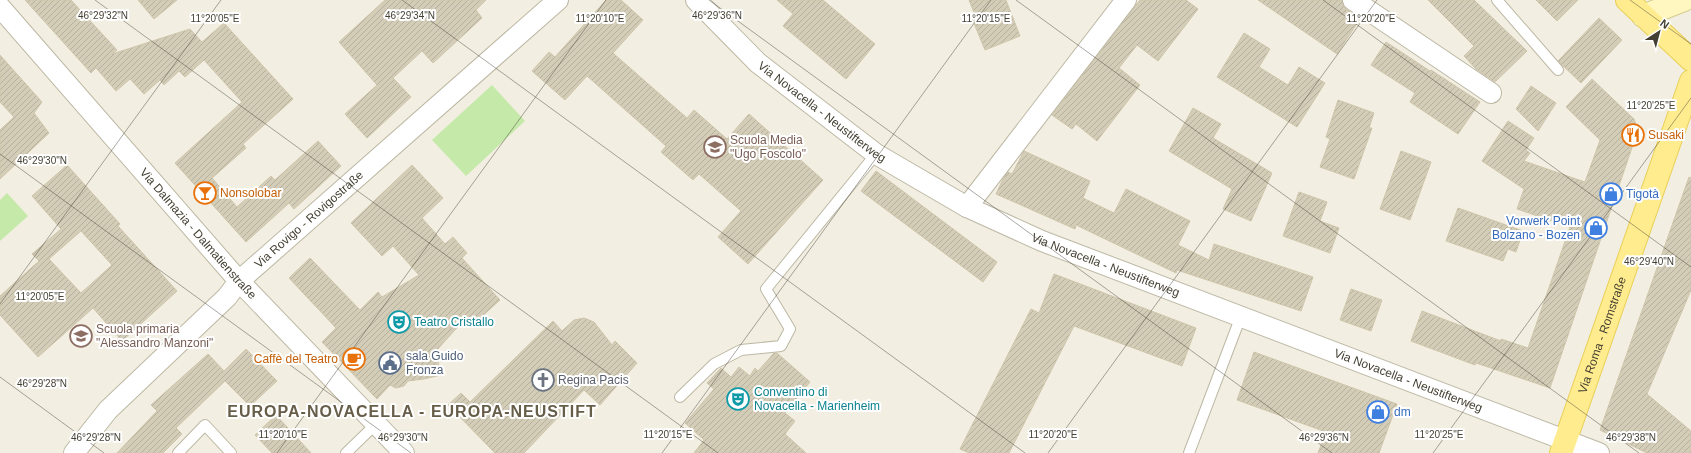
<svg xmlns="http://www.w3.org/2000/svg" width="1691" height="453" viewBox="0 0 1691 453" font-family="Helvetica,sans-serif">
  <defs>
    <pattern id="building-hatch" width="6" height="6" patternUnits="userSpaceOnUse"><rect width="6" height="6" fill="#d3ccb7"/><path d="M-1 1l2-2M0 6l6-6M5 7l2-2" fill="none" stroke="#b6b09e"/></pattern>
  </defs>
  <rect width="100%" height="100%" fill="#f2efe2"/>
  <path fill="#c4e9a8" d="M492 85 525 121 466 176 432 140Z
    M7 193 28 216 0 241V200Z"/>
  <path fill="url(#building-hatch)" stroke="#cfc5aa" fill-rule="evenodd" d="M25 0H71L117 50 112 54 190 29 202 42 224 23 293 99 243 144 246 148 212 178 237 207 271 176 275 180 318 141 341 166 294 209 289 203 246 242 175 163 242 102 204 60 185 77 179 71 164 85 160 80 144 94 130 79 116 91 96 68 91 73Z
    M138 0H177L154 19Z
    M385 0H486L476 10 482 18 433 63 422 51 393 78 411 97 367 138 345 114 377 85 339 42Z
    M606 0H621L643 20 613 53 687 118 694 110 727 139 749 114 823 180 748 264 718 237 741 211 699 174 693 180 661 152 666 146 587 76 565 100 532 71 549 52 555 57Z
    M777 0H823L875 44 846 79 783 26 793 14Z
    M969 0H1006L1020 36 985 50 971 16 975 15Z
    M1140 0H1186L1198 9 1158 61 1137 45 1119 68 1140 85 1097 141 1076 124 1072 129 1052 115Z
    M1258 0H1342L1343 5 1346 9 1360 19 1337 54Z
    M1428 0H1474L1527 51 1495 82 1476 69 1464 56 1474 46Z
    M1536 0H1578L1557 21Z
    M1599 18 1622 40 1581 83 1558 61Z
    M1244 33 1270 49 1259 67 1288 85 1299 67 1325 83 1297 127 1217 77Z
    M1386 42 1430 71 1431 70 1480 102 1458 134 1410 102 1415 93 1371 65Z
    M0 55 42 102 34 113 49 133 0 179V130L14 117 0 102Z
    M1592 79 1634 119 1638 130 1550 388 1476 363 1475 365 1411 341 1422 311 1501 341V339L1528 348 1570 227 1517 209 1524 189 1482 161 1508 121 1534 138 1526 150 1530 153 1524 161 1585 182 1600 140 1566 107Z
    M1531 86 1556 103 1538 131 1516 109Z
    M1338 100 1374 113 1369 128H1372L1354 179 1320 167 1330 139 1326 137Z
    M1193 108 1221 124 1213 138 1272 173 1251 221 1223 209 1232 189 1169 151Z
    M1024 151 1090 181 1083 198 1114 213 1126 189 1190 221 1178 245 1209 260 1214 244 1313 277 1301 311 1177 270 1176 273 1076 225 1075 229 996 194 1003 179 1008 172 1012 174Z
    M1401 151 1431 162 1410 220 1380 209Z
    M67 165 120 224 118 226 177 291 122 341 93 308 38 357 0 315V296L39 261 32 254 61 229 32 196ZM81 231 112 265 81 293 49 259Z
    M412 165 443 198 422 218 445 244 453 237 467 253 462 258 500 300 469 328 463 321 436 351 441 375 424 379 408 381 404 386 396 388 390 385 377 399 322 342 336 328 289 278 310 258 360 310 378 292 382 297 419 275 393 246 382 256 351 223Z
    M876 171 997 262 983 282 861 191Z
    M1689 177 1691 178V290L1647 394 1691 431V453H1647L1600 430Z
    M1299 192 1327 202 1320 221 1339 228 1330 253 1283 236Z
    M1458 208 1523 231 1516 252 1508 249 1503 261 1446 241Z
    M1054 274 1196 328 1182 366 1074 326 1009 453H969L960 449 1031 309 1039 313Z
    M1351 289 1382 300 1371 331 1340 320Z
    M584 318 594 322 612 345 615 341 637 363 600 405 584 390 524 453H495L448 405 461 393 470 402 553 321 562 331 574 320Z
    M246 349 277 381 250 406 225 381 176 428 182 434 163 453H117L157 411 151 405 208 354 224 371Z
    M1254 352 1397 404 1379 453H1318L1326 432 1237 400Z
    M774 353H777L810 382 785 413 795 421 785 434 806 453H694L704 440 685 423 714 389 707 383 721 368 731 377 739 367 750 376 755 368 758 371Z
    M276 415 311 453H272L255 435Z"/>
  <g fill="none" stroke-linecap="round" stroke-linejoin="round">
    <g stroke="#bdb8a4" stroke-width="12">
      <path id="service" d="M1497 0 1558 70
        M680 397 714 364 741 350 781 346 790 329 766 289 876 154
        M178 453 205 425 231 453
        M346 453 376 424
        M1189 453 1241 316"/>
    </g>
    <g stroke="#bdb8a4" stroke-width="22">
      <g id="minor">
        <path id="s1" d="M696 0 758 63 876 154 967 207 1042 241 1599 453"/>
        <path d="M1353 0 1491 93"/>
        <path id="s2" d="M0 7 239 281 404 453"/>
        <path d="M967 207 1126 0"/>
        <path id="s3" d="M74 453 108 410 227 297 239 281 558 0"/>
      </g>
    </g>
    <g stroke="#d4cb8f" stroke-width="24">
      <path id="secondary" d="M1643 16 1684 0"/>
    </g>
    <g stroke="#e9cf59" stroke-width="24">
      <g id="primary">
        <path d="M1627 0 1691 60"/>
        <path id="s4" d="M1561 453 1691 81"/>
      </g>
    </g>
    <use href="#service" stroke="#fff" stroke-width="10"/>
    <use href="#minor" stroke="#fff" stroke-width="20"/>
    <use href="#secondary" stroke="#fff7bf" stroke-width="22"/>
    <use href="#primary" stroke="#ffec8e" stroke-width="22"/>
  </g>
  <path fill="none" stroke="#433f32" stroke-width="1" stroke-opacity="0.45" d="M95 0 718 453M402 0 1025 453M709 0 1332 453M1016 0 1639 453M1323 0 1691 267M1630 0 1691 44M0 154 411 453M0 304 221 0M0 377 104 453M277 453 606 0M662 453 991 0M1048 453 1377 0M1433 453 1691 98"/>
  <defs>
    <g id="restaurant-ring" transform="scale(1.15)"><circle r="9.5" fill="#fff" stroke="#e8710a" stroke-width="1.5"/><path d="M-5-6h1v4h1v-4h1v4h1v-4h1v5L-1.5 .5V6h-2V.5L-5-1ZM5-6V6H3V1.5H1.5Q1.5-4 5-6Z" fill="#e8710a"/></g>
    <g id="school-ring" transform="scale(1.15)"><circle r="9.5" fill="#fff" stroke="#8d6e63" stroke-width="1.5"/><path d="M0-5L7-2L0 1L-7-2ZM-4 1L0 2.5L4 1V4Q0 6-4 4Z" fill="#8d6e63"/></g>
    <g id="bar-ring" transform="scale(1.15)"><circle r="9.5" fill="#fff" stroke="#e8710a" stroke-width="1.5"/><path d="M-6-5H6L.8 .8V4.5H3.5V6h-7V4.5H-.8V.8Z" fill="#e8710a"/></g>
    <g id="shop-ring" transform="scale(1.15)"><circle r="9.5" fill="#fff" stroke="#3f7fe0" stroke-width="1.5"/><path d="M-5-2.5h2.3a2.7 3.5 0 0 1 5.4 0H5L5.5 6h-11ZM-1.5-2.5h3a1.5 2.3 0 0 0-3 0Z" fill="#3f7fe0"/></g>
    <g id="theatre-ring" transform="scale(1.15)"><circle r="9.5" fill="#fff" stroke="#0f9aa8" stroke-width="1.5"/><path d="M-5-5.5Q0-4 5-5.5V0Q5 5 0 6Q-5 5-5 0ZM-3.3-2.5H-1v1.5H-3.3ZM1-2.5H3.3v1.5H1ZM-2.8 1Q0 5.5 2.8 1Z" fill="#0f9aa8"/></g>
    <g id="cafe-ring" transform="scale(1.15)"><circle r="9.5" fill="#fff" stroke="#e8710a" stroke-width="1.5"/><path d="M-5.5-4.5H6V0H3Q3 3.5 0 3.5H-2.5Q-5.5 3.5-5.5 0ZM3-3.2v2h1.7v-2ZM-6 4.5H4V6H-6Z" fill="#e8710a"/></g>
    <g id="civic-ring" transform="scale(1.15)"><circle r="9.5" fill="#fff" stroke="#5c6f8a" stroke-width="1.5"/><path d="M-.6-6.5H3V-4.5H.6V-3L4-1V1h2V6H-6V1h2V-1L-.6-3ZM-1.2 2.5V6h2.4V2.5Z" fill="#5c6f8a"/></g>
    <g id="church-ring" transform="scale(1.15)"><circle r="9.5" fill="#fff" stroke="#6b7280" stroke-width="1.5"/><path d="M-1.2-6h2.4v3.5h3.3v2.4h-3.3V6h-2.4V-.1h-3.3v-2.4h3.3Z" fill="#6b7280"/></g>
  </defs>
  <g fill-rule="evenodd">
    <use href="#restaurant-ring" x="1633" y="135"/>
    <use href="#school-ring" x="715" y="147"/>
    <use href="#bar-ring" x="205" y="193"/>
    <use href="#shop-ring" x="1611" y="194"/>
    <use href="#shop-ring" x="1596" y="228"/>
    <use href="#theatre-ring" x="399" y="322"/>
    <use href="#school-ring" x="81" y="336"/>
    <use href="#cafe-ring" x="354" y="359"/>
    <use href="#civic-ring" x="390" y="363"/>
    <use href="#church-ring" x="543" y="380"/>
    <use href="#theatre-ring" x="738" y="399"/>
    <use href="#shop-ring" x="1378" y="412"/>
  </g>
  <g text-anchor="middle" stroke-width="4" stroke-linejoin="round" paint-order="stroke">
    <g font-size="12" fill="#433f32" stroke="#fff">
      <text dy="4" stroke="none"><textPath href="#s1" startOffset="169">Via Novacella - Neustifterweg</textPath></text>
      <text dy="4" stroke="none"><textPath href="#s3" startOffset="332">Via Rovigo - Rovigostraße</textPath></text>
      <text dy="4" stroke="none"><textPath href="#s2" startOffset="301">Via Dalmazia - Dalmatienstraße</textPath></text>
      <text dy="4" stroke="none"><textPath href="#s1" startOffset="493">Via Novacella - Neustifterweg</textPath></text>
      <text dy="4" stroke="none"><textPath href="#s4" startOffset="125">Via Roma - Romstraße</textPath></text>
      <text dy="4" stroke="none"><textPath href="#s1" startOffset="817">Via Novacella - Neustifterweg</textPath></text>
    </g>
    <g font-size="12" fill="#c56008" stroke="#fff" text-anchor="start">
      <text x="1648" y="139">Susaki</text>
      <text x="220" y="197">Nonsolobar</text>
      <text x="338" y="363" text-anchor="end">Caffè del Teatro</text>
    </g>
    <g font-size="12" fill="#785e54" stroke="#fff" text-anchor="start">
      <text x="730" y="144">Scuola Media<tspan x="730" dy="14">"Ugo Foscolo"</tspan></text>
      <text x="96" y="333">Scuola primaria<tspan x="96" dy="14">"Alessandro Manzoni"</tspan></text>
    </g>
    <g font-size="12" fill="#366cbe" stroke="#fff" text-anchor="start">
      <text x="1626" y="198">Tigotà</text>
      <text x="1580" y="225" text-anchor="end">Vorwerk Point<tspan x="1580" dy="14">Bolzano - Bozen</tspan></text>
      <text x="1394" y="416">dm</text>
    </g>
    <g font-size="12" fill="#0d838f" stroke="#fff" text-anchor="start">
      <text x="414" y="326">Teatro Cristallo</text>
      <text x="754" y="396">Conventino di<tspan x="754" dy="14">Novacella - Marienheim</tspan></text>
    </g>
    <g font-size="12" fill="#4e5e75" stroke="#fff" text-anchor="start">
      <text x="406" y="360">sala Guido<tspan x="406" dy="14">Fronza</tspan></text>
    </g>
    <g font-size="12" fill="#5b616d" stroke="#fff" text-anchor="start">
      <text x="558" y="384">Regina Pacis</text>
    </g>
    <g font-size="16" font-weight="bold" letter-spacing="1" fill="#675e49" stroke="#fff">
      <text x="412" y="417">EUROPA-NOVACELLA - EUROPA-NEUSTIFT</text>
    </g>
  </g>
  <g font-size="10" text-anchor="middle" fill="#433f32" stroke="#fff" stroke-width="4" stroke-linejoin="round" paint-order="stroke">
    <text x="410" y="19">46°29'34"N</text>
    <text x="717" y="19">46°29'36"N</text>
    <text x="103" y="19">46°29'32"N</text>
    <text x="215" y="22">11°20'05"E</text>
    <text x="600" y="22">11°20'10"E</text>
    <text x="986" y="22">11°20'15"E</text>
    <text x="1371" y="22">11°20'20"E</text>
    <text x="1651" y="109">11°20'25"E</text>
    <text x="42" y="164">46°29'30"N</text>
    <text x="1649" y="265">46°29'40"N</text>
    <text x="40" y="300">11°20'05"E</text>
    <text x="42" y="387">46°29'28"N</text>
    <text x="283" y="438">11°20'10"E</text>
    <text x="668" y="438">11°20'15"E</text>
    <text x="1053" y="438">11°20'20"E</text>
    <text x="1439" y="438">11°20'25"E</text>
    <text x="96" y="441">46°29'28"N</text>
    <text x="403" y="441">46°29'30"N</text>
    <text x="1324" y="441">46°29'36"N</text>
    <text x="1631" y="441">46°29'38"N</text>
  </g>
  <g transform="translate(1659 32) rotate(36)" stroke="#ffffff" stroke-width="3" paint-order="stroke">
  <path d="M0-3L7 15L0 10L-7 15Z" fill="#433f32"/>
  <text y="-6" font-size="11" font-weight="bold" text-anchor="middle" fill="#433f32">N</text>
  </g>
</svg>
